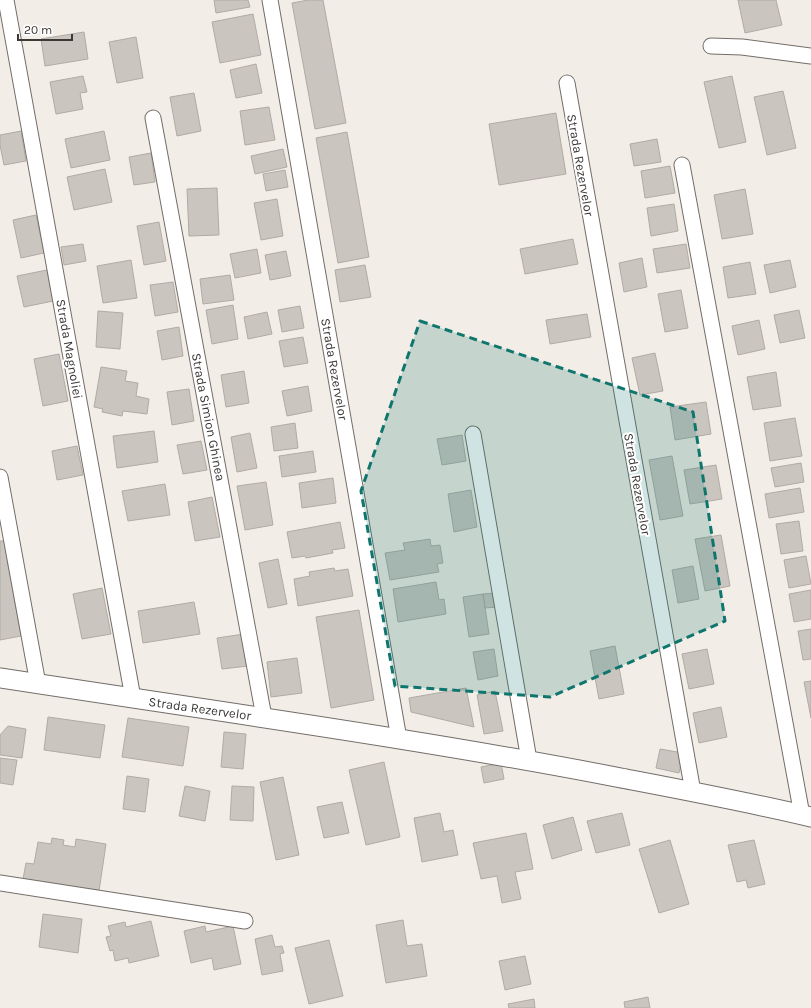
<svg xmlns="http://www.w3.org/2000/svg" width="811" height="1008" viewBox="0 0 811 1008" font-family="Karla,sans-serif">
  <rect width="100%" height="100%" fill="#f3ede7"/>
  <path fill="#cbc5c0" stroke="#b1aba6" d="M214 0H248L250 7 216 13Z
    M308 0H323L346 123 315 129 292 3Z
    M738 0H776L782 25 745 33Z
    M253 14 261 55 220 63 212 22Z
    M84 32 88 59 45 66 41 39Z
    M136 37 143 78 117 83 109 42Z
    M256 64 262 93 236 98 230 70Z
    M83 76 87 92 80 93 83 109 56 114 50 82Z
    M732 76 746 142 719 148 704 82Z
    M783 91 796 148 767 155 754 97Z
    M194 93 201 131 177 136 170 97Z
    M269 107 275 140 245 145 240 111Z
    M556 113 566 174 499 185 489 124Z
    M21 131 26 161 4 165 0 145V135Z
    M104 131 110 160 71 168 65 139Z
    M347 132 369 257 338 263 316 138Z
    M657 139 661 162 634 166 630 144Z
    M283 149 287 167 255 174 251 156Z
    M151 153 155 182 134 185 129 157Z
    M670 166 675 193 645 198 641 171Z
    M105 169 112 202 74 210 67 177Z
    M285 170 288 187 266 191 263 174Z
    M217 188 219 235 189 236 187 189Z
    M745 189 753 234 722 239 714 195Z
    M277 199 283 236 261 240 254 203Z
    M674 204 678 231 651 236 647 208Z
    M36 215 44 253 21 258 13 220Z
    M159 222 166 261 144 265 137 226Z
    M573 239 578 264 525 274 520 249Z
    M83 244 86 261 64 265 61 247Z
    M686 244 690 268 657 273 653 249Z
    M257 249 261 273 235 278 230 254Z
    M286 251 291 276 270 280 265 255Z
    M642 258 647 287 624 292 619 263Z
    M131 260 137 298 103 303 97 266Z
    M790 260 796 287 770 293 764 265Z
    M750 262 756 294 728 298 723 267Z
    M365 265 371 297 340 302 335 270Z
    M47 270 53 301 24 307 17 276Z
    M230 275 234 300 203 304 200 279Z
    M173 282 178 312 155 316 150 285Z
    M681 290 688 328 665 332 658 294Z
    M233 305 238 339 212 344 206 310Z
    M300 306 304 328 282 332 278 310Z
    M799 310 805 338 780 343 774 315Z
    M98 311 123 313 120 349 96 347Z
    M267 312 272 334 248 339 244 317Z
    M587 314 591 337 550 344 546 320Z
    M759 320 765 349 738 355 732 326Z
    M179 327 183 356 162 360 157 331Z
    M303 337 308 363 284 367 279 341Z
    M655 353 663 391 640 395 632 358Z
    M59 354 68 401 43 406 34 359Z
    M101 367 127 371 125 381 138 383 136 396 149 399 147 414 123 411 122 416 102 412 103 409 94 407Z
    M244 371 249 403 226 407 221 375Z
    M776 372 781 406 753 410 747 377Z
    M308 386 312 411 287 416 282 391Z
    M189 389 194 421 172 425 167 392Z
    M706 402 711 434 675 440 670 407Z
    M795 418 802 456 770 461 764 423Z
    M295 423 298 448 274 451 271 427Z
    M154 431 158 462 117 468 113 436Z
    M250 433 257 468 237 472 231 437Z
    M462 435 466 461 442 465 437 439Z
    M201 441 207 470 183 474 177 445Z
    M77 446 83 475 57 480 52 451Z
    M313 451 316 472 282 477 279 456Z
    M672 456 683 516 660 520 649 460Z
    M801 463 804 482 775 487 771 468Z
    M716 465 722 499 690 504 684 470Z
    M333 478 336 503 302 508 299 483Z
    M266 482 273 525 245 530 237 486Z
    M165 484 170 515 128 521 122 491Z
    M800 488 804 512 769 518 765 494Z
    M471 490 477 527 454 532 448 494Z
    M212 497 220 537 195 541 188 502Z
    M799 521 803 551 781 554 776 524Z
    M340 522 345 548 332 550 333 553 306 558 305 556 292 558 287 532Z
    M721 535 730 586 705 591 695 539Z
    M430 539 431 546 440 545 443 563 437 564 439 572 390 580 385 553 405 550 403 543Z
    M0 541H4L21 636 0 640Z
    M806 556 811 584 789 588 784 560Z
    M278 559 287 604 268 608 259 563Z
    M693 566 699 599 678 603 672 570Z
    M334 568 335 571 348 569 353 596 298 606 294 579 310 576 309 572Z
    M436 582 439 600 444 599 446 614 398 622 393 589Z
    M102 588 111 634 82 639 73 594Z
    M811 590V619L794 622 789 594Z
    M495 593 497 607 485 608 483 594Z
    M483 594 489 634 469 637 463 597Z
    M194 602 200 634 143 643 138 611Z
    M359 610 374 700 331 708 316 617Z
    M811 629V659L803 660 798 631Z
    M244 634 248 666 222 669 217 638Z
    M615 646 624 694 599 699 590 651Z
    M494 649 498 676 478 680 473 652Z
    M707 649 714 684 689 689 682 654Z
    M297 658 302 693 271 697 267 662Z
    M811 681V718L804 682Z
    M466 688 474 727 411 712 409 698Z
    M495 691 503 731 484 734 477 695Z
    M721 707 727 737 699 743 693 713Z
    M48 717 105 725 100 758 44 750Z
    M128 718 189 727 183 766 122 757Z
    M8 726 26 729 22 758 0 755V735Z
    M224 732 246 734 243 769 221 767Z
    M660 749 683 753 679 773 656 768Z
    M0 758 17 760 13 785 0 783Z
    M384 762 400 837 366 845 349 770Z
    M501 763 504 779 484 783 481 767Z
    M127 776 149 779 145 812 123 809Z
    M283 777 299 855 276 860 260 782Z
    M185 786 210 791 205 821 179 816Z
    M232 786 254 787 253 821 230 820Z
    M342 802 349 833 324 838 317 807Z
    M440 813 444 832 453 830 458 855 422 862 414 818Z
    M622 813 630 845 596 853 587 821Z
    M573 817 582 850 552 859 543 825Z
    M526 833 533 869 515 872 521 899 502 903 497 876 481 879 473 843Z
    M52 838 64 840 63 845 75 847 76 839 106 844 99 891 23 879 26 863 34 864 38 842 51 844Z
    M670 840 689 904 659 913 639 849Z
    M754 840 765 884 748 888 746 880 737 882 728 845Z
    M43 914 82 919 78 953 39 947Z
    M403 920 407 946 422 944 427 976 386 983 376 925Z
    M151 921 159 956 129 963 128 958 115 961 113 950 110 951 106 937 111 936 108 926 125 922 126 927Z
    M205 926 206 932 233 926 241 964 214 970 212 958 191 963 184 931Z
    M272 935 275 947 282 946 284 953 280 954 283 971 262 975 255 939Z
    M329 940 343 996 309 1004 295 948Z
    M525 956 531 984 505 990 499 961Z
    M648 997 650 1008H625L624 1002Z
    M534 999 535 1008H509L508 1004Z"/>
  <g fill="none" stroke-linecap="round" stroke-linejoin="round">
    <g stroke="#736d69" stroke-width="17">
      <path id="minor" d="M6 0 133 698
        M270 0 399 739
        M711 46 742 47 811 56
        M567 83 693 792
        M153 118 264 717
        M682 165 802 815
        M473 434 529 760
        M0 477 38 684
        M0 883 245 921"/>
    </g>
    <g stroke="#736d69" stroke-width="21">
      <path id="tertiary" d="M0 678C207 710 415 738 621 778 684 790 748 802 811 817"/>
    </g>
    <use href="#minor" stroke="#fff" stroke-width="15"/>
    <use href="#tertiary" stroke="#fff" stroke-width="19"/>
  </g>
  <path fill="#0f766e" fill-opacity="0.2" stroke="#0f766e" stroke-width="3" stroke-dasharray="8 5" stroke-linejoin="round" d="M420 321 693 412 725 621 550 697 395 686 361 491Z"/>
  <g text-anchor="middle" stroke-width="4" stroke-linejoin="round" paint-order="stroke">
    <g font-size="13" fill="#3b3836" stroke="#fff">
      <text transform="translate(581 165) rotate(80)" y="5">Strada Rezervelor</text>
      <text transform="translate(70 349) rotate(80)" y="5">Strada Magnoliei</text>
      <text transform="translate(335 369) rotate(80)" y="5">Strada Rezervelor</text>
      <text transform="translate(209 417) rotate(79)" y="5">Strada Simion Ghinea</text>
      <text transform="translate(638 484) rotate(80)" y="5">Strada Rezervelor</text>
      <text transform="translate(200 708) rotate(8)" y="5">Strada Rezervelor</text>
    </g>
  </g>
  <path d="M18 34v6h54v-6" fill="none" stroke="#3b3836" stroke-width="2"/>
  <text x="24" y="34" font-size="12" fill="#3b3836" stroke="#ffffff" stroke-width="3" paint-order="stroke">20 m</text>
</svg>
